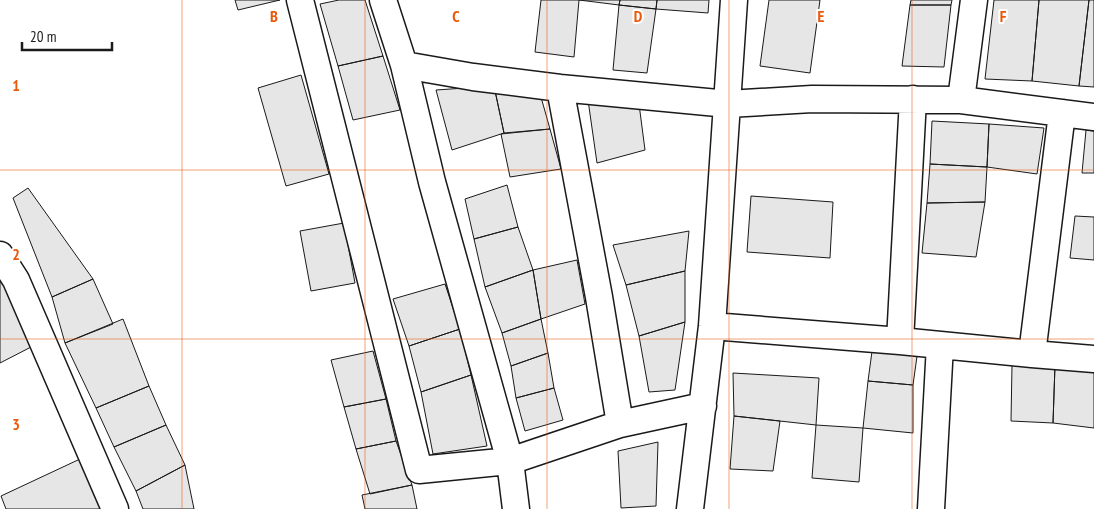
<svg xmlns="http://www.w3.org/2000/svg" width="1094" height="509" viewBox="0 0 1094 509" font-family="'PT Sans Narrow',sans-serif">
  <rect width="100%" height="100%" fill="#fff"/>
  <path fill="#e6e6e6" stroke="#1a1a1a" d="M235 0H280L238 10Z
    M339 0H365L383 56 338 66 320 4Z
    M541 0H579L574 57 535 52Z
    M579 0H620L619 5Z
    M620 0H657L656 9 619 5Z
    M657 0H709L708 13 656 9Z
    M769 0H820L810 73 760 66Z
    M911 0H952L951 5H910Z
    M994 0H1039L1032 81 985 79Z
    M1039 0H1089L1079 86 1032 81Z
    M1089 0H1094V87L1079 86Z
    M619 5 656 9 647 73 613 70Z
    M910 5H951L944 67 902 66Z
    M383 56 400 110 353 120 338 66Z
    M301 75 329 174 286 186 258 88Z
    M494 86 504 133 452 150 436 90Z
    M494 86 539 90 550 129 504 133Z
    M588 100 639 104 645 150 597 163Z
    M932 121 989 124 987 167 930 164Z
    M989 124 1044 128 1037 174 987 167Z
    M550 129 561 169 510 177 501 134Z
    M1086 130 1094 131V173H1082Z
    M930 164 987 167 985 202 927 203Z
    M507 185 518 227 474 239 465 199Z
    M28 188 93 279 52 297 13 198Z
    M751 196 833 202 830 258 747 252Z
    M985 202 976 257 922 253 927 203Z
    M1075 216 1094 217V260L1070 258Z
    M344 223 355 283 311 291 300 231Z
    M518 227 533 270 485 287 474 239Z
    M689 231 685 271 626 285 613 245Z
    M577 260 585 304 541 319 533 270Z
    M533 270 541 319 502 333 485 287Z
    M685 271V322L639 336 626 285Z
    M0 276 33 346 0 363Z
    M93 279 113 324 65 343 52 297Z
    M445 284 460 329 409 346 393 299Z
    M123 319 149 386 96 408 65 343Z
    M541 319 548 353 511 366 502 333Z
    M685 322 675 390 649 392 639 336Z
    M460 329 471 375 421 392 409 346Z
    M873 344 918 349 913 385 868 381Z
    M373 351 386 399 344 407 331 360Z
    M548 353 554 388 516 398 511 366Z
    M1012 365H1055L1053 423 1011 421Z
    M1055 365 1094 369V428L1053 423Z
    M733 373 819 378 816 425 734 416Z
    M471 375 487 446 433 454 421 392Z
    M868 381 913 385V433L863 428Z
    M149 386 166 425 114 447 96 408Z
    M554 388 563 420 525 431 516 398Z
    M386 399 396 441 356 449 344 407Z
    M734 416 780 421 773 471 730 469Z
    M166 425 185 465 136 491 114 447Z
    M816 425 863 428 859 482 812 478Z
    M396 441 412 485 370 494 356 449Z
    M658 442 656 506 621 508 618 451Z
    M80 459 103 509H6L1 496Z
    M185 465 194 509H143L136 491Z
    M412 485 417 509H365L362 495Z"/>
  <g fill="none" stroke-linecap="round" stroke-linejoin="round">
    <g stroke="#1a1a1a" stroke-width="29">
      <path id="street" d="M300 0 419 470 510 461 620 424 703 406
        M383 0 404 65 432 182 510 461 516 509
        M404 65 473 77 560 88 728 104 812 99 961 100 1094 117
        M560 88 599 297 620 424
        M961 100 974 0
        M0 255 16 280 115 509
        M712 326 900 341 1032 354 1094 359
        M900 341 913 99
        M1032 354 1062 113
        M690 509 712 326 734 0
        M931 509 940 345"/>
    </g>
    <use href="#street" stroke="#fff" stroke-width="26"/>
  </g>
  <path fill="none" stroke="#e8590c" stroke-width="1" stroke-opacity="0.55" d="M182 0V509M365 0V509M547 0V509M729 0V509M912 0V509M0 170H1094M0 339H1094"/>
  <g font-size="16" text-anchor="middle" font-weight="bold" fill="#e8590c" stroke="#fff" stroke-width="4" stroke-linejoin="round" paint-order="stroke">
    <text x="274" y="22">B</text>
    <text x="456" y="22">C</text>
    <text x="638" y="22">D</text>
    <text x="821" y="22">E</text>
    <text x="1003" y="22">F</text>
    <text x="16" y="91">1</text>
    <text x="16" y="260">2</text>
    <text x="16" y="430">3</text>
  </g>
  <path d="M22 42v8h90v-8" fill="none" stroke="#1a1a1a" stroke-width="2.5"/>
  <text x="30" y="42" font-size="15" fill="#1a1a1a" stroke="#ffffff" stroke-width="4" paint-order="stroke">20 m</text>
</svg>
